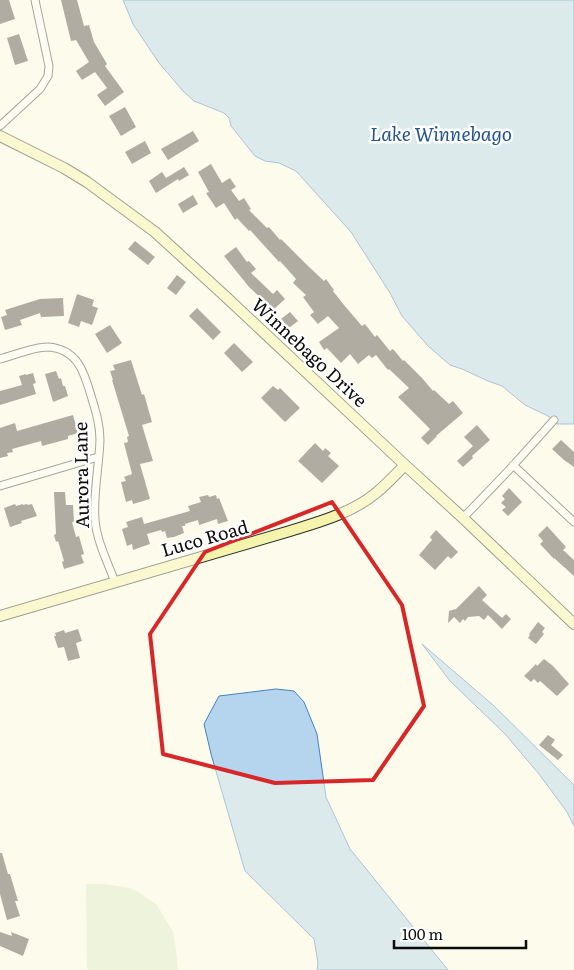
<svg xmlns="http://www.w3.org/2000/svg" width="574" height="970" viewBox="0 0 574 970" font-family="Literata,serif">
  <rect width="100%" height="100%" fill="#fdfbeb"/>
  <path fill="#dcebc9" d="M86 884H104L125 887 137 891 157 905 173 932 176 949 178 970H89L87 969Z"/>
  <path fill="#b5d4ee" stroke="#4582bc" d="M123 0H574V424H557L548 416 525 405 502 386 488 381 462 369 450 365 428 346 402 316 390 293 351 232 296 171 279 163 265 161 255 156 231 126 229 118 224 113 194 101 183 91 159 63 133 24Z
    M422 644 493 705 574 785V826L567 812 539 774 505 734 450 681Z
    M276 689 294 691 304 702 317 734 326 797 350 849 448 970H317L318 963 314 939 245 871 211 754 204 724 219 696Z"/>
  <path fill="#524d48" d="M0 0H9L15 19 0 24Z
    M61 0H77L84 26 89 25 94 42 107 64 105 66 124 92 105 106 97 95 107 88 95 72 82 80 76 71 89 62 76 40 71 41Z
    M19 34 28 61 15 65 7 38Z
    M125 107 136 127 121 136 109 116Z
    M193 131 199 141 168 160 161 149Z
    M145 141 151 153 132 164 125 152Z
    M211 164 222 183 230 178 236 187 231 190 239 201 244 198 251 209 249 210 267 228 269 227 280 240 281 239 305 263 324 281 326 279 334 290 333 291 344 305 362 326 365 324 375 337 377 335 390 351 393 349 403 361 404 360 422 378 433 391 434 390 449 404 453 401 463 413 436 436H437L428 445 421 438 430 429 398 397 409 388 389 369 388 370 376 355 372 358 369 355 358 364 350 354 341 363 327 348 324 350 319 342 339 328 328 316 318 324 310 315 314 312 303 297 306 295 293 283 296 279 280 261 279 262 270 252 250 230 249 231 237 218 235 220 224 203 216 208 206 193 209 192 198 172Z
    M184 167 189 175 179 181 178 179 156 193 149 181 162 172 166 178Z
    M193 195 198 204 183 213 178 204Z
    M135 241 155 257 148 265 128 249Z
    M236 247 247 262 249 261 256 269 251 273 273 294 277 290 285 299 271 312 263 303 265 302 249 287 224 256Z
    M177 275 186 282 176 295 167 288Z
    M77 294 94 300 92 306 98 308 92 325 81 321 79 327 68 323Z
    M63 298 64 316 41 317 40 313 20 320 22 325 5 330 1 317 7 315 5 310 40 299Z
    M197 308 221 332 213 340 189 316Z
    M290 312 298 321 289 328 281 319Z
    M110 325 122 343 107 353 95 334Z
    M234 343 253 362 242 372 224 353Z
    M131 360 142 395 144 394 152 422 142 425 153 461 140 464 150 499 133 504 132 500 126 502 121 482 126 481 124 477 132 474 124 443 128 442 127 437 129 436 112 380H113L110 371 115 370 113 365Z
    M56 371 59 379 61 378 63 386H65L68 396 53 402 45 374Z
    M33 373 36 383 33 384 36 394 0 405V391L22 385 19 376 26 374V375Z
    M273 386 278 390 280 388 300 408 285 422 261 398Z
    M73 415 78 433 68 436V439L42 446 41 441 12 449 13 452 7 453 8 456 0 458V428L15 423 17 431Z
    M477 425 490 440 472 456 473 458 463 467 457 461 473 446 464 437Z
    M561 440 574 452V467L564 460 552 449Z
    M315 443 323 451 325 448 331 453 328 456 339 466 322 483 298 461Z
    M509 488 522 502 508 516 502 510 506 507 501 503 505 499 502 496Z
    M54 492H65L66 505H73L74 522H72L76 537 79 536 84 554 81 555 84 563 64 569 62 562 64 561 58 541 56 542 54 535 56 534Z
    M208 495 209 497 216 495 217 499 219 498 228 521 218 524 217 519 199 525 198 520 185 524V526H182L184 533 174 537 167 538 165 531 162 532 161 530 147 534 150 544 133 550 132 544 127 546 122 529 128 527 126 522 142 517 144 524 190 511 188 506 201 502 199 497Z
    M15 504 16 506 23 504V505L27 504 28 505 32 504 37 516 21 521 22 523 10 527 4 508Z
    M547 526 566 547 563 550 574 560V576L554 558V559L540 544 543 541 538 535Z
    M436 530 458 552 451 559 448 556 435 570 419 555 432 540 430 537Z
    M479 586 487 595 482 600 502 618 506 614 511 619 502 629 488 615 484 620 479 616 468 617 465 621 463 619 460 623 454 617 448 623 449 611 452 610 456 609Z
    M538 622 545 628 542 632 544 634 536 644 528 638 530 635 529 634Z
    M78 629 82 641 76 643 80 658 68 661 64 647 58 648 54 636H56L55 633 64 630 65 633Z
    M544 659 553 666 569 684 557 696 540 681 538 683 534 679 531 682 524 676 536 664 537 666Z
    M548 735 555 740 551 745 563 755 558 760 539 745Z
    M0 853H2L8 874H10L18 901H15L20 916 7 920 0 894Z
    M0 932 12 936 11 932 29 939 23 956 0 946Z"/>
  <g fill="none" stroke-linecap="round" stroke-linejoin="round">
    <g stroke="#3e3e3e" stroke-width="9">
      <path id="street" d="M0 126 40 89 48 76 49 66 35 0
        M0 359C15 355 33 347 48 347 79 349 85 375 92 399 96 412 100 425 100 440 99 467 93 494 95 520 97 542 108 563 115 582
        M513 465 574 522
        M0 486 98 457
        M463 518 509 470 554 420"/>
    </g>
    <g stroke="#2d2d2d" stroke-width="12">
      <path id="secondary" d="M0 136 64 168 87 182 155 232 225 296 405 465 463 518 574 624
        M0 616 290 531C319 522 352 513 376 493 386 485 395 475 405 465"/>
    </g>
    <use href="#street" stroke="#fff" stroke-width="7"/>
    <use href="#secondary" stroke="#f5f4ad" stroke-width="10"/>
  </g>
  <path d="M0 0H574V970H0ZM332 502 402 605 424 706 373 780 275 783 163 754 150 634 205 552Z" fill="#fdfbeb" fill-opacity=".55" fill-rule="evenodd"/>
  <path fill="none" stroke="#d62828" stroke-width="4" stroke-linejoin="round" d="M332 502 402 605 424 706 373 780 275 783 163 754 150 634 205 552Z"/>
  <g text-anchor="middle" stroke-width="5" stroke-linejoin="round" paint-order="stroke">
    <g font-size="18" fill="#0b0b0b" stroke="#fff">
      <text transform="translate(309 353) rotate(43)" y="6">Winnebago Drive</text>
      <text transform="translate(82 475) rotate(-91)" y="6">Aurora Lane</text>
      <text transform="translate(205 539) rotate(-16)" y="6">Luco Road</text>
    </g>
    <g font-size="19" font-style="italic" fill="#24558c" stroke="#fff">
      <text x="441" y="141">Lake Winnebago</text>
    </g>
  </g>
  <path d="M394 940v8h132v-8" fill="none" stroke="#0b0b0b" stroke-width="2.5"/>
  <text x="402" y="940" font-size="15" fill="#0b0b0b" stroke="#ffffff" stroke-width="4" paint-order="stroke">100 m</text>
</svg>
